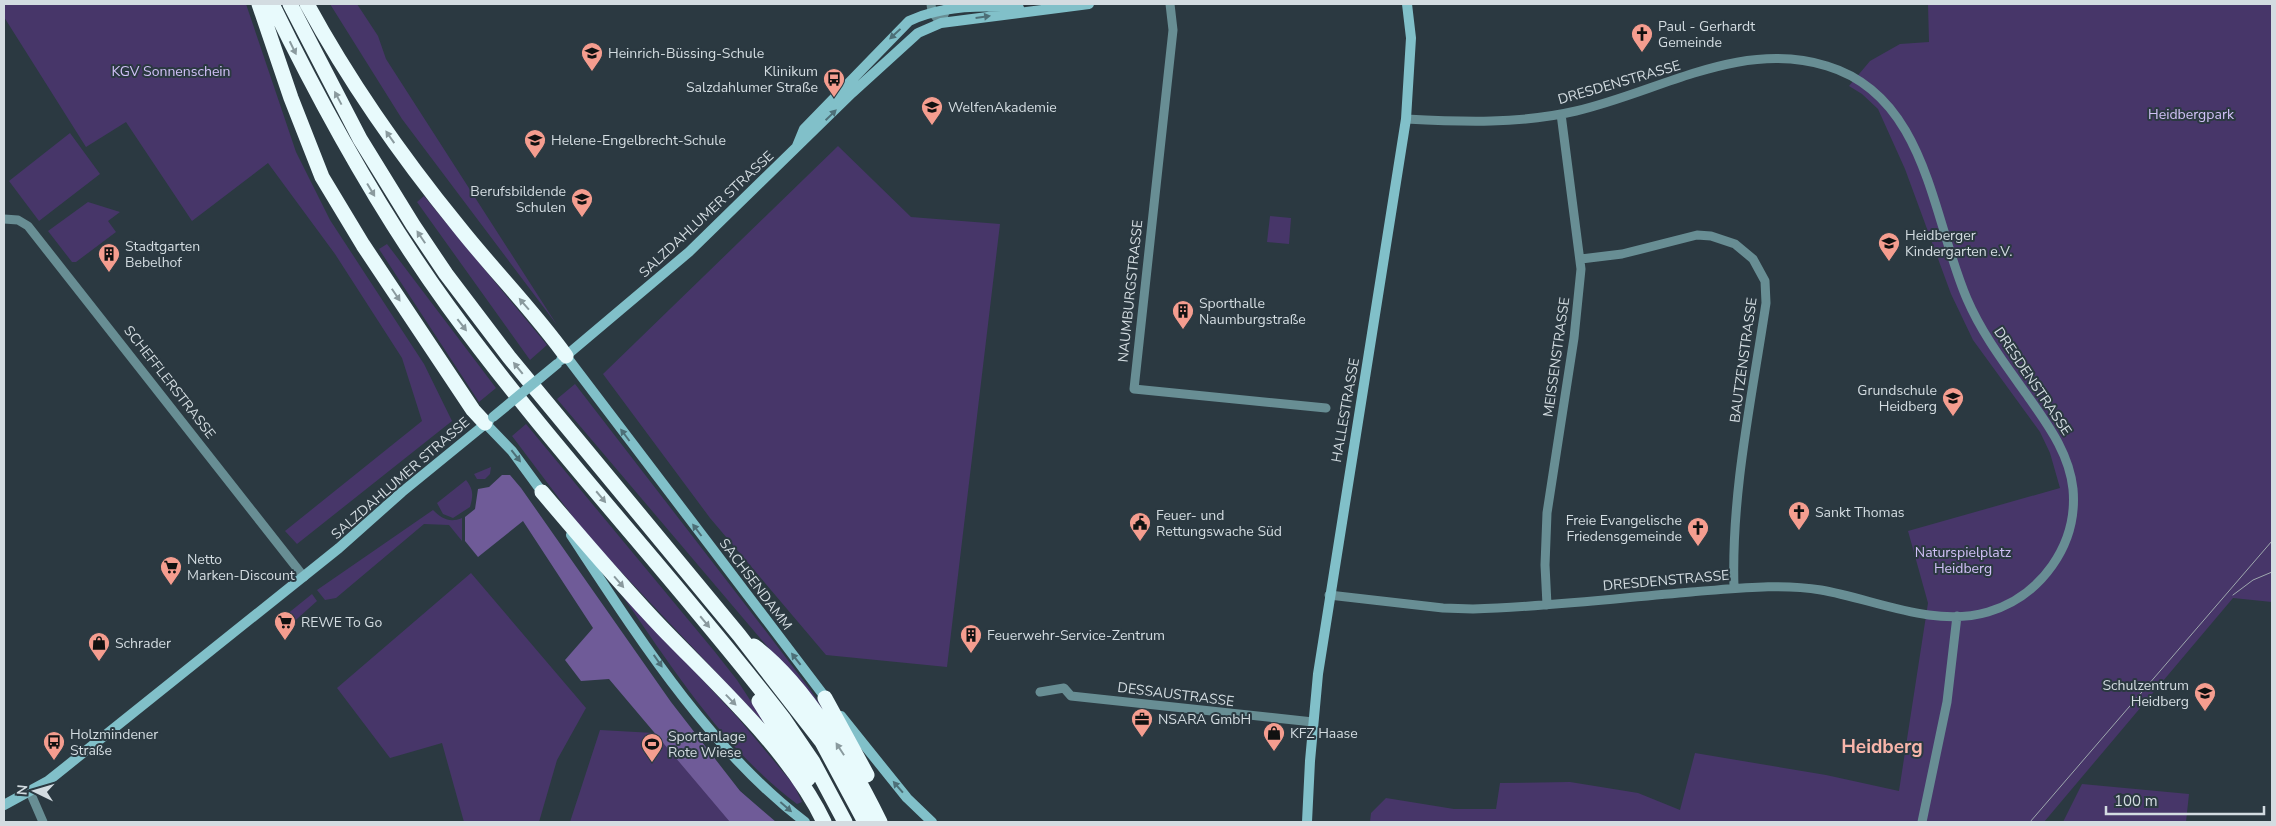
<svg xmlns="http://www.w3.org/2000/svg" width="2276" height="826" viewBox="0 0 2276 826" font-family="'Nunito Sans',sans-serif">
  <rect width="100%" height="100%" fill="#2b3941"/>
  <path fill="#473669" d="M4 4H246L296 152 330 220 424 364 452 421 297 544 285 531 422 421 402 358 335 254 268 163 192 221 126 122 86 147 4 17Z
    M330 4H357L378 36 386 59 557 325 402 119Z
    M1928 4H2272V602L2233 598 2044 822H1370L1371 813 1386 798 1454 809H1496L1500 783 1570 782 1638 793 1680 810 1695 753 1826 775 1899 791 1928 603 1908 531 2060 488 2050 453 2040 432 1973 340 1951 294 1905 169 1878 109 1862 94 1849 86 1870 61 1900 44 1929 42Z
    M70 133 100 174 39 221 9 181Z
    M838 146 911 217 1000 224 947 667 826 655 710 518 603 374Z
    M424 196 547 345 530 360 417 202Z
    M88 202 120 212 108 221 116 232 76 262H72L48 231Z
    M1270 216 1291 218 1289 244 1267 242Z
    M387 244 496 388 479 402 379 249Z
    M575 384 771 638 812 692 828 718 557 399Z
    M526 424 715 652 737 680 767 726 589 538 512 436Z
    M491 467 490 474 485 479H477L474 474Z
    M466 480C474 490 473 496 470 507L453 518 443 514 437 503Z
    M433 510C442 519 450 523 462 518V541L449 525 424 524 336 598 325 600 317 590Z
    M471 573 586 708 557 760 539 822H464L442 743 390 758 337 688Z
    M617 588 738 718 794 785 802 802 797 804C722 748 670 664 617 588Z
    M312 594 317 601 288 627 281 619Z
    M600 730 690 735 740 791 774 822H570Z
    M2082 784 2189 794 2186 822H2063Z"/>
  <path fill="#6f5b98" d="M502 475H510L521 488 671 702 740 791 776 822H730L609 679 581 681 565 660 593 628 523 521 478 557 465 541V517L475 509 478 489 489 487Z"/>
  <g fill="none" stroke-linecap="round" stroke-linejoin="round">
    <path stroke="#688e94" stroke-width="9" d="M931 4 932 12 941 23 948 4
      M1170 4 1173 30 1134 389 1326 408
      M4 219 18 220 28 226 304 577
      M1581 259 1622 254 1697 235 1711 236 1735 244 1753 259 1765 281 1766 303C1752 397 1731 493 1734 588
      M1329 595 1443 608 1473 609C1546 607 1619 598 1691 592 1734 589 1778 583 1821 590 1874 599 1933 628 1988 612 2041 596 2078 545 2073 489 2069 452 2047 424 2027 395 2005 364 1982 334 1967 299 1932 218 1927 96 1827 66 1740 39 1659 92 1576 111 1520 124 1463 122 1406 119
      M1547 605 1545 565 1547 513 1574 338 1581 269 1561 114
      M1040 692 1064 688 1071 696 1313 722
      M30 792 43 822
      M1922 822 1947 702 1957 616"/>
    <path stroke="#81c0c9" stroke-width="10" d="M797 146 804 129 909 21C942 5 983 5 1019 8
      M566 356 828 701
      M561 360 689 252 852 93 918 33 941 23 1089 4
      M485 423 512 451 545 496
      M571 535C637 635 709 749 805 822
      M841 716 907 798 932 822
      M4 805 48 781 339 548 402 492 489 421
      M1307 822 1310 761 1318 674 1406 119 1411 38 1407 4"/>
    <path stroke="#e8fafc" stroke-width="15" d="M259 4 291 98 322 177 363 245 473 410 485 423
      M272 4C323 109 379 211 448 306 552 449 675 578 783 718L813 762 845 822
      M290 4 360 139 413 225 446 274 509 357 739 635 822 742 865 822
      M307 4C350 83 402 157 459 227 493 270 533 310 566 356
      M542 492C581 538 620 584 662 628 717 685 790 751 824 822
      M754 646C806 685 852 765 880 822
      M825 698 867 775
      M759 701 808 779"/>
    <path stroke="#9ea8ae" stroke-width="1" d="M2233 595 2253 580 2272 572
      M2030 822 2272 541"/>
    <path stroke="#81c0c9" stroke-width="10" d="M493 417 557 364"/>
  </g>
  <defs><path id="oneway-solid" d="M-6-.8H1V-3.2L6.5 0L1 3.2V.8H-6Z" transform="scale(1.25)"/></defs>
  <g fill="#4d6f77">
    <use href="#oneway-solid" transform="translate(983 17) rotate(-8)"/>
    <use href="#oneway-solid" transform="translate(895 34) rotate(137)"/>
    <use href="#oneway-solid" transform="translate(831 115) rotate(-44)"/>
    <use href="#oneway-solid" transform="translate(625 435) rotate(-127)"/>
    <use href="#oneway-solid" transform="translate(516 456) rotate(52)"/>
    <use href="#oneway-solid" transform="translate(697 530) rotate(-127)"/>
    <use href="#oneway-solid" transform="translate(796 659) rotate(-128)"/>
    <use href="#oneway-solid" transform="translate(658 661) rotate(55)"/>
    <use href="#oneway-solid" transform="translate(898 787) rotate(-131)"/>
    <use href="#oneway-solid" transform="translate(786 807) rotate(41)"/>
  </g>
  <g fill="#8a9a9e">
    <use href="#oneway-solid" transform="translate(293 48) rotate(64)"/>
    <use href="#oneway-solid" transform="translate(338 98) rotate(-118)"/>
    <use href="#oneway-solid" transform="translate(390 137) rotate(-125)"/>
    <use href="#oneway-solid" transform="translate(371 190) rotate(59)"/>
    <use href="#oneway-solid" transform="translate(421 237) rotate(-124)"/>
    <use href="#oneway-solid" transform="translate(396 295) rotate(56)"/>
    <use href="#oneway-solid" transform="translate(524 304) rotate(-131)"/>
    <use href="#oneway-solid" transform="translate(462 325) rotate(52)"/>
    <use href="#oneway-solid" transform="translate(518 368) rotate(-129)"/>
    <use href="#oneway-solid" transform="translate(601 497) rotate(50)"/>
    <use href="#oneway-solid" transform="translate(619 582) rotate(49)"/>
    <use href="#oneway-solid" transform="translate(705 622) rotate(50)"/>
    <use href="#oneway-solid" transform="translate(731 700) rotate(46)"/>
    <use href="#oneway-solid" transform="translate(840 749) rotate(-123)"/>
  </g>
  <defs>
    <g id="church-pin" transform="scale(1.125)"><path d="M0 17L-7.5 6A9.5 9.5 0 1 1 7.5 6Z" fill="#f59d8f" stroke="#2b3941"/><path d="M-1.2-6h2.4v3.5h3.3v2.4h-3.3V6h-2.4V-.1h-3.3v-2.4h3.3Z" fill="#111"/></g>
    <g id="school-pin" transform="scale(1.125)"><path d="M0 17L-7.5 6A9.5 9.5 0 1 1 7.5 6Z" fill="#f59d8f" stroke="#2b3941"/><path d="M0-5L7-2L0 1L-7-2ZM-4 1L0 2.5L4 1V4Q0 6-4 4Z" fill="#111"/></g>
    <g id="bus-pin" transform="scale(1.125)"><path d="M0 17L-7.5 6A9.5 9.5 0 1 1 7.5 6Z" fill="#f59d8f" stroke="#2b3941"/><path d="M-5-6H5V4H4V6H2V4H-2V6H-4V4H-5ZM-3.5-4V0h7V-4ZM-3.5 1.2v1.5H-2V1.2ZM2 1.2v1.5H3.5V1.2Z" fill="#111"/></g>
    <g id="university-pin" transform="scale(1.125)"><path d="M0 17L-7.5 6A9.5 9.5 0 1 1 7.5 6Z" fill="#f59d8f" stroke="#2b3941"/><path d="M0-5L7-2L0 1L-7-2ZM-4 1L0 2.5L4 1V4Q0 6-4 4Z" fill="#111"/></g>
    <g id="building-pin" transform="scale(1.125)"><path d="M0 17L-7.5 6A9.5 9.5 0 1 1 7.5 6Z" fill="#f59d8f" stroke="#2b3941"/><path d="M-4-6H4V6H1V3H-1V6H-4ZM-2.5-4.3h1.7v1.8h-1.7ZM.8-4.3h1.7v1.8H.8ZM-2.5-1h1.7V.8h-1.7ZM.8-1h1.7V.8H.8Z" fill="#111"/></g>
    <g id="civic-pin" transform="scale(1.125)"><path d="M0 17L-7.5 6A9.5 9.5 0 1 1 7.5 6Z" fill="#f59d8f" stroke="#2b3941"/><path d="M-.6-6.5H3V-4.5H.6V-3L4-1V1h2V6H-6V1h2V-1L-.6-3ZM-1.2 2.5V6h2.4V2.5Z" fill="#111"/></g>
    <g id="supermarket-pin" transform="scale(1.125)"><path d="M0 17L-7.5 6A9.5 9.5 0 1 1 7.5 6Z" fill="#f59d8f" stroke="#2b3941"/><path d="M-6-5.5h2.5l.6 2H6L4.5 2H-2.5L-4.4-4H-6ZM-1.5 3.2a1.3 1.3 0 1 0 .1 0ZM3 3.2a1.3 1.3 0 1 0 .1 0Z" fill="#111"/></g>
    <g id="shop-pin" transform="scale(1.125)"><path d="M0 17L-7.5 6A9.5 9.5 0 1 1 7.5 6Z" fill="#f59d8f" stroke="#2b3941"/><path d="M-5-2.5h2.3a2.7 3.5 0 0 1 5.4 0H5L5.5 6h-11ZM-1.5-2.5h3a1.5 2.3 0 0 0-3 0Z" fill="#111"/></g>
    <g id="office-pin" transform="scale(1.125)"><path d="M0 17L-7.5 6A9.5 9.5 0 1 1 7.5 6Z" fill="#f59d8f" stroke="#2b3941"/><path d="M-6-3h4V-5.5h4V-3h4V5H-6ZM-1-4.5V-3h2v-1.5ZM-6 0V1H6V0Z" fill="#111"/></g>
    <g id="stadium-pin" transform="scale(1.125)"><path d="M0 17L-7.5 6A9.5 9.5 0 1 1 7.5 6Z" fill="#f59d8f" stroke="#2b3941"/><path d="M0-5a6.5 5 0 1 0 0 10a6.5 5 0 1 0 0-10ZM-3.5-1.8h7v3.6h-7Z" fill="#111"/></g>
  </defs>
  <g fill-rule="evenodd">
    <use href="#church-pin" x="1642" y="34"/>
    <use href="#school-pin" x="592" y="53"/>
    <use href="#bus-pin" x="834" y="79"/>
    <use href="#university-pin" x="932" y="107"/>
    <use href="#school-pin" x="535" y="140"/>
    <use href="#school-pin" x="582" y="199"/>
    <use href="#school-pin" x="1889" y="243"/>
    <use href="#building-pin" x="109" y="254"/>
    <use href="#building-pin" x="1183" y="311"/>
    <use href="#school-pin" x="1953" y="398"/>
    <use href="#church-pin" x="1799" y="512"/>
    <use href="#civic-pin" x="1140" y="523"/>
    <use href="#church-pin" x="1698" y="528"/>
    <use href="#supermarket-pin" x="171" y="567"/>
    <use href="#supermarket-pin" x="285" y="622"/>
    <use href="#building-pin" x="971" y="635"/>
    <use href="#shop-pin" x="99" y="643"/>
    <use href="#school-pin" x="2205" y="693"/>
    <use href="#office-pin" x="1142" y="719"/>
    <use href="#shop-pin" x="1274" y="733"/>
    <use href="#bus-pin" x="54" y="742"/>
    <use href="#stadium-pin" x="652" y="744"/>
  </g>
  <g text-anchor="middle" stroke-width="4" stroke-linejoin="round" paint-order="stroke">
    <g font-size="14" fill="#d3dce1" stroke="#2b3941" text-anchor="start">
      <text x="1658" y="31">Paul - Gerhardt<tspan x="1658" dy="16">Gemeinde</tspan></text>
      <text x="608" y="58">Heinrich-Büssing-Schule</text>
      <text x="818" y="76" text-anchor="end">Klinikum<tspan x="818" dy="16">Salzdahlumer Straße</tspan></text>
      <text x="948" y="112">WelfenAkademie</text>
      <text x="551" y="145">Helene-Engelbrecht-Schule</text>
      <text x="566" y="196" text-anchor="end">Berufsbildende<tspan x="566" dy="16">Schulen</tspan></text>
      <text x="1905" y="240">Heidberger<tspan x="1905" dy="16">Kindergarten e.V.</tspan></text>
      <text x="125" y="251">Stadtgarten<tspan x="125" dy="16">Bebelhof</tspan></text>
      <text x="1199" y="308">Sporthalle<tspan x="1199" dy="16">Naumburgstraße</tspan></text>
      <text x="1937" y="395" text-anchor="end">Grundschule<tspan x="1937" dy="16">Heidberg</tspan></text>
      <text x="1815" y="517">Sankt Thomas</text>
      <text x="1156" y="520">Feuer- und<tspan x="1156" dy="16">Rettungswache Süd</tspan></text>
      <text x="1682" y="525" text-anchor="end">Freie Evangelische<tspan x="1682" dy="16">Friedensgemeinde</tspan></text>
      <text x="187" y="564">Netto<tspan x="187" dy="16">Marken-Discount</tspan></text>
      <text x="301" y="627">REWE To Go</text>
      <text x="987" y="640">Feuerwehr-Service-Zentrum</text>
      <text x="115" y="648">Schrader</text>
      <text x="2189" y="690" text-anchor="end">Schulzentrum<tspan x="2189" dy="16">Heidberg</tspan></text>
      <text x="1158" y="724">NSARA GmbH</text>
      <text x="1290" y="738">KFZ Haase</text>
      <text x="70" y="739">Holzmindener<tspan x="70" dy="16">Straße</tspan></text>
      <text x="668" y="741">Sportanlage<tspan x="668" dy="16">Rote Wiese</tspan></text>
    </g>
    <g font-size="14" fill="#d1c1f7" stroke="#2b3941">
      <text x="171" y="76">KGV Sonnenschein</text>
      <text x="2191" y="119">Heidbergpark</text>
      <text x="1963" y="557">Naturspielplatz<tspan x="1963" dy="16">Heidberg</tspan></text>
    </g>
    <g font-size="14" fill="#d3dce1" stroke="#2b3941">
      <text transform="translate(1619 82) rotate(-16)" y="5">DRESDENSTRASSE</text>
      <text transform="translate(706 214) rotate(-43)" y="5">SALZDAHLUMER STRASSE</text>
      <text transform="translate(1130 291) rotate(-84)" y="5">NAUMBURGSTRASSE</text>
      <text transform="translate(1556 357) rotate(-82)" y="5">MEISSENSTRASSE</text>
      <text transform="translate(1743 360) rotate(-82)" y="5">BAUTZENSTRASSE</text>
      <text transform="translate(2033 381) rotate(56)" y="5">DRESDENSTRASSE</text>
      <text transform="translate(170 382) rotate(52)" y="5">SCHEFFLERSTRASSE</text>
      <text transform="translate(1345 410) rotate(-80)" y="5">HALLESTRASSE</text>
      <text transform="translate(400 478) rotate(-41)" y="5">SALZDAHLUMER STRASSE</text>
      <text transform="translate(1666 580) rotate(-5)" y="5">DRESDENSTRASSE</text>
      <text transform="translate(756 584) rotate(53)" y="5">SACHSENDAMM</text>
      <text transform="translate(1176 694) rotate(7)" y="5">DESSAUSTRASSE</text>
    </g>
    <g font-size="19" font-weight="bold" fill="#f8b5aa" stroke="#2b3941">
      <text x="1882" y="753">Heidberg</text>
    </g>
  </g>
  <rect width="2276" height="826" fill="none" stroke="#d3dce1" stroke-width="10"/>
  <g transform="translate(35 791) rotate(275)" stroke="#2b3941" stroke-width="4" paint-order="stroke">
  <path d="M0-4L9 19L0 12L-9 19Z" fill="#d3dce1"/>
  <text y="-8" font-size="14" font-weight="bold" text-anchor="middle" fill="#d3dce1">N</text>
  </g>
  <path d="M2106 806v8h158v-8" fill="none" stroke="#d3dce1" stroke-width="2.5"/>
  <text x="2114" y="806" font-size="15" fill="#d3dce1" stroke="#2b3941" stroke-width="4" paint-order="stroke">100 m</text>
</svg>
